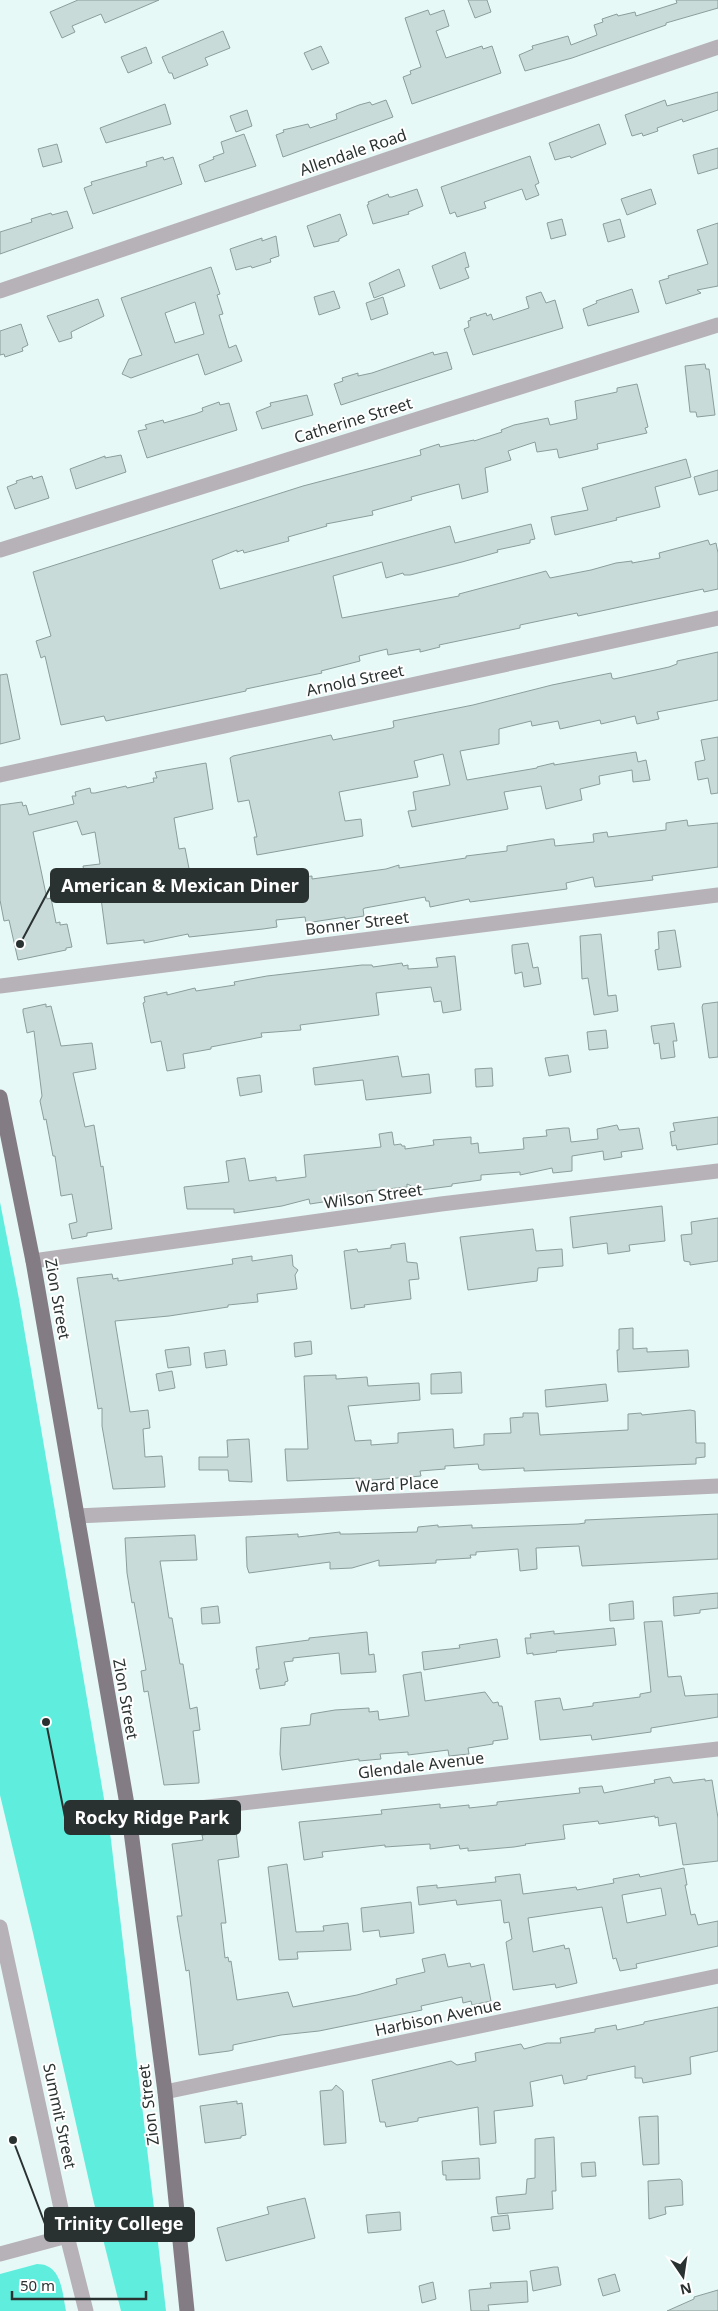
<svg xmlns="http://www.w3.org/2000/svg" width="718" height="2311" viewBox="0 0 718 2311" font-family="'Noto Sans',sans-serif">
  <rect width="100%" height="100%" fill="#e6f9f6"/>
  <path fill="#5feede" d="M0 1202 19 1299 111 1840 166 2311H121L93 2199 33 1933 0 1795Z
    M37 2264C62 2264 62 2292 66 2311H0V2274Z"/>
  <path fill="#c8dbd8" stroke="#8c9e9b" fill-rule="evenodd" d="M78 0H159L105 23 101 14 72 26 75 32 62 38 50 12Z
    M468 0H487L491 12 475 18Z
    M676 0H718V8L666 23V25L572 58 525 71 519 55 533 49 532 46 568 36 571 45 597 35 594 25 603 22 602 19 617 14 618 16 635 12 636 16 677 3Z
    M428 10 430 15 444 10 449 26 436 31 446 58 482 46 483 49 492 46 501 73 412 104 403 77 411 74 410 71 421 67 405 18Z
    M223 31 230 48 205 58 208 65 174 79 172 73H169L162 57Z
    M321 46 329 63 312 70 304 53Z
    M146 47 152 63 128 73 121 57Z
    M718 92V110L683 122 682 119 657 128 658 131 643 136 642 133 632 136 625 115 665 100 667 106Z
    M386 100 393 117 283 157 276 135 284 132 283 130 308 124 310 128 337 119 336 114 359 105 370 102 372 105Z
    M165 104 171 124 106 143 100 128Z
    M247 110 252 126 236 132 230 116Z
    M599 124 606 144 571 158 570 156 555 160 549 143Z
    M244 134 256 166 205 182 199 165 214 159 213 157 224 153 221 142Z
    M57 144 62 162 43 167 38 149Z
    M718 148V168L698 174 693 155Z
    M530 156 539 183 535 185 539 195 526 200 522 189 484 202 486 208 457 217 455 212 450 214 441 187Z
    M163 157 164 160 173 157 182 184 93 214 84 188 92 185 91 182 147 166 146 162Z
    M417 189 423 206 408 212 409 214 373 224 367 205 369 204 368 202 388 194 389 197H392Z
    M651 189 656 204 627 215 621 199Z
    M67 211 73 228 0 254V232L32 222 31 219 51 213 52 215Z
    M340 214 347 235 339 239V241L314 247 307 226Z
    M562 219 566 235 551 239 547 223Z
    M620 219 625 237 608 242 603 224Z
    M718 223V286L697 290 701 293 666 304 659 281 669 278 668 276 708 264 697 230Z
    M276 236 279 256 270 259 271 262 252 268 251 266 236 270 230 249 262 238V241Z
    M465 252 469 267 465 268 469 278 440 289 432 266Z
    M211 267 220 294 217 295 223 314 219 315 229 348 236 345 242 361 205 375 198 354 131 378 122 374 129 359 142 355 121 298ZM195 302 204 334 175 343 165 313Z
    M399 269 405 286 374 298 369 283Z
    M632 289 639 312 588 326 583 309 597 303 596 301Z
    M334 291 340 308 319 315 314 297Z
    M541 292 546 303 555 300 563 328 473 355 464 329 469 327 468 321 471 320 470 318 486 313 487 316 491 314 493 320 529 308 526 297Z
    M383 297 388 314 371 320 366 303Z
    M98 299 104 316 71 332 72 338 59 342 47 316Z
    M21 324 28 345 22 348 23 351 5 357 4 354 0 355V331Z
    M433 352 434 355 447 352 452 369 341 405 334 384 343 381 342 378 358 373V376L372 373Z
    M705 364 706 369H709L715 415 697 417 696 412H690L685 366Z
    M637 384 648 427 645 428 647 433 597 444 598 449 559 458 557 449 537 452 535 442 508 451 511 460 485 468 488 492 462 499 459 484 411 497 412 500 372 511 373 515 326 524 327 526 288 537 289 541 244 553 243 550 237 552V550L212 560 220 589 450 526 455 543 531 524 535 539 530 540V543L497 550 498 552 462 562 410 575H404L403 573 386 578 382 562 333 576 342 618 459 596V594L546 571 550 578 591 570 616 563 632 561V563L660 558 659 553 708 540 710 545 716 543 718 553V589L704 592 703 589 578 616 577 613 520 625V628L439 645 440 647 420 652V649L388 655 387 649 359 656 360 661 321 671 322 673 246 689V691L106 721 104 716 61 725 45 656 41 658 36 641 51 636 33 572 303 486 421 455 420 450 439 444 440 447 474 440V441L502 432 501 430 514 425 548 418 550 425 577 419 575 401 617 392V388Z
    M307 395 313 415 262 429 256 412 271 406 270 403Z
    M219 402 220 405 229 403 237 430 147 458 138 431 147 429 145 425 163 420 164 423 195 414 203 411 202 408Z
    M121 455 126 472 76 489 70 469 105 456V458Z
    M686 459 691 477 655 487 660 507 616 518 617 520 555 535 551 517 588 510 582 488Z
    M718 470V490L699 495 694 477Z
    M32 476 33 479 42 476 49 498 15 509 7 487 17 483 16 481Z
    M718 652V700L657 712 659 719 637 724 635 716 601 724 600 720 560 729 558 721 532 726 531 721 499 729V744L460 751 467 780 537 768V767L554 763V765L636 752 638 762 646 760 650 780 633 782 632 770 599 776 600 784 580 789 582 800 546 809 541 786 504 792 508 809 412 827 408 811 416 810 413 792 450 785 443 754 414 761 418 777 339 792 345 821 361 819 363 836 257 855 254 837H257L249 800 238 802 230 758 233 756 331 735 333 740 392 728 394 727 393 721 473 705 552 685 611 673 612 678 614 679 669 667 677 664V661Z
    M7 674 20 739 0 744V675Z
    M718 737V793L711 794 708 778 698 780 695 762 705 760 701 740Z
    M206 763 213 809 174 818 179 849 185 848 193 889 312 876V879L386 869 399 865V868L426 864 466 858V856L507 851V846L551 839H554L555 846 594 842 593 834 607 832 608 837 666 830V823L687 820 688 826 718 823V867L652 876 653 880 595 887 593 877 566 883 567 889 470 902 469 899 430 907 429 901H426L425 897 365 908 363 909 364 916 345 919V917L306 923 305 917 276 920 277 927 263 929 189 937 188 934 144 943V940L107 944 99 883 86 884 83 866 100 864 95 832 82 835 77 821 33 832 47 899 51 898 56 923 60 922V925L67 924 72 947 66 948V950L18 960 9 920 4 921 0 900V805L22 802 23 806 26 805 29 815 74 804 72 796H76L75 792 90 788 91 793H95L126 786 127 788 154 782 153 778H157L155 772Z
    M675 930 681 967 658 970 655 950 659 949 658 932Z
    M601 934 608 996 616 995 618 1011 594 1015 588 978 582 979 580 936Z
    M528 943 533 968 538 967 541 984 524 987 522 972 515 974 512 951V945Z
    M455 956 461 1010 443 1013 441 1001 434 1002 431 987 376 993 379 1015 300 1025 301 1030 261 1033 262 1037 211 1047V1049L183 1054 185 1068 167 1071 161 1041 151 1043 143 1003 145 1002 144 997 167 992V995L195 988 196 991 235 985 234 982 267 976 362 965H372L373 967 402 963 403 966 408 965V969L438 967 436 958Z
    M718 1002V1057L709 1058 702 1007 703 1004Z
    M46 1004V1007L51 1006 61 1046 92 1043 96 1069 73 1073 85 1127 94 1125 101 1167 103 1166 112 1229 87 1233V1236L72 1239 69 1224 77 1222 72 1194 61 1196 55 1156H53L46 1119 44 1120 40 1101 42 1096 34 1031 27 1033 23 1012V1009Z
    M674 1023 677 1041H673L675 1057 661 1059 659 1043 654 1044 651 1026Z
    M606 1030 608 1048 589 1050 587 1032Z
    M568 1055 571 1072 549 1076 545 1058Z
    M398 1056 402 1077 429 1074 431 1093 366 1100 363 1080 315 1085 313 1068Z
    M492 1068 493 1086 476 1087 475 1069Z
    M260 1075 262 1092 240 1096 237 1078Z
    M718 1117V1144L677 1150 676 1145 672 1146 670 1132 675 1131 673 1123Z
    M617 1125 619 1130 639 1128 643 1149 621 1152 622 1157 604 1160 603 1151 572 1156V1171L553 1173 552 1168 520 1175V1172L481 1175V1180L452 1184V1186L421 1190 407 1184V1187L367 1191 368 1195 310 1204 309 1199 282 1206 234 1213V1209H187L184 1187 229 1182 226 1161 245 1158 249 1181 276 1177V1181L306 1177 304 1155 381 1147 379 1134 392 1132 394 1145 401 1144 402 1146H405V1149L434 1145 433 1140 471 1137V1144L478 1143 479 1153 524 1149 523 1138 547 1136 546 1130 564 1128H569L571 1142 598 1139 597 1129Z
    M662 1206 665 1241 629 1245 630 1251 608 1254 607 1243 573 1248 570 1217Z
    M718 1218V1261L690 1265V1262L684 1261 681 1235 692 1234 691 1222Z
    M533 1229 536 1251 562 1249 563 1266 538 1268 537 1281 468 1290 460 1237Z
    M405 1243 407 1262 417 1263 419 1279 409 1280 411 1299 364 1305 365 1307 351 1309 344 1251 357 1249 358 1252 391 1248V1245Z
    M292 1255 293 1266 298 1270 295 1275 297 1289 257 1294 258 1302 228 1305V1307L169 1316 115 1321 130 1412 148 1410 150 1428 143 1429 145 1457 162 1456 165 1487 113 1489 102 1426V1408L98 1409 77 1278 112 1274 113 1279 118 1278V1281L233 1264 232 1259 252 1256V1261Z
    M633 1328V1349L647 1348V1352L688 1350 689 1367 618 1372 617 1350H619V1329Z
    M311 1341 312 1354 295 1357 294 1343Z
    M189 1347 191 1365 168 1368 165 1350Z
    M225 1350 227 1365 206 1368 204 1353Z
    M172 1371 175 1388 159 1391 156 1374Z
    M461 1372 462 1393 431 1394V1374Z
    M336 1375V1379L367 1377 368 1386 419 1383 420 1400 348 1406 355 1441 371 1440V1445L398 1443V1433L453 1429 454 1448 484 1445V1434L511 1433 510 1418 523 1417V1413H538L540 1435 628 1430V1414L641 1413 642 1415 690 1410 695 1411 696 1443H705V1457L696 1458V1464L524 1471V1468L482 1470 479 1469 478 1464 445 1466V1469L420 1471 421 1476 360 1481V1478L287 1481 285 1449H308L304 1376Z
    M606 1384 608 1401 546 1407 545 1390Z
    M249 1439 252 1482 229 1481 228 1470H199V1457H228L227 1440Z
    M718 1514V1559L582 1566 579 1546 536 1548 537 1569 520 1571 518 1549 476 1552V1555H470L471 1558 436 1560V1563L379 1566V1560L352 1568 330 1569V1562L249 1573 247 1567 246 1537 298 1534V1537L340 1532V1534H350L417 1532 418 1527 438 1525V1527L472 1525V1528L523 1526 578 1524 585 1523V1520Z
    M195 1535 197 1560 160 1561 169 1618H172L180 1664H183L190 1709 197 1707 200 1730 193 1731 199 1780V1783L164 1785 148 1691 144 1692 141 1671 146 1670 134 1602 132 1603 127 1573 125 1538Z
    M718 1593V1608L700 1610V1613L674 1616 673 1597Z
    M633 1601 634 1619 610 1621 609 1604Z
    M218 1606 220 1623 202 1624 201 1608Z
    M662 1621 668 1677 681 1676 685 1696 718 1694V1717L651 1728V1732L592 1740 591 1735 540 1740 535 1701 560 1698 563 1710 593 1706V1703L640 1697V1694L651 1692 644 1622Z
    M614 1628 616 1645 556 1651 557 1652 533 1655V1653L527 1654 525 1638H531L530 1634 554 1631V1634Z
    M367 1632 369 1655 374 1654 376 1672 341 1674 339 1653 293 1658V1661L284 1662 288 1681 285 1682V1685L260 1689 256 1669H259L256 1647 309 1640V1638Z
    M497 1639 500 1657 424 1670 422 1652 460 1648 459 1645Z
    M421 1672 425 1701 485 1692 493 1703 498 1702 499 1706H502L508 1739 493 1741V1744L468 1748 469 1754 449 1756 448 1750 408 1755V1752L380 1754 381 1759 359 1761V1759L282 1770 280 1754 281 1728 310 1725 311 1714 335 1710 369 1708V1712L378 1711 379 1720 409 1716 403 1675Z
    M670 1777 673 1783 705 1779V1781L712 1780 718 1818V1861L683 1865 676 1823 659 1826 658 1817 655 1818V1816L599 1824 598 1821 563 1825 565 1839 525 1844 526 1845 514 1847 468 1851V1848L460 1849 459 1845 430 1849V1844L385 1847V1845L322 1852 323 1857 304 1860 299 1822 382 1814 381 1810 440 1804V1808L469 1805V1808L497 1805V1802L580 1793 579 1788 602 1786 604 1793 655 1783 654 1780Z
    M236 1831 239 1857 218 1860 226 1923H221L225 1958 228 1957 229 1962 231 1961 237 2000 288 1992 293 2007 357 1995 397 1984 396 1979 425 1972 422 1959 445 1954 448 1967 470 1963 471 1967 484 1964 491 2001 472 2005 471 2001 463 2003 462 1997 421 2006 422 2010 319 2031 281 2035 233 2045V2050L229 2051 199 2055 189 1970 186 1971 177 1916H182L172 1844 203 1840 202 1835Z
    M287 1864 296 1932 324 1931 323 1926 348 1923 351 1950 297 1952 298 1959 279 1960 268 1867Z
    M684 1868 687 1885H685L691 1915 695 1914 698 1925 718 1921V1946L636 1964 637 1968 620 1971 616 1958 613 1959 602 1907 528 1918 533 1952 564 1945 565 1949 569 1948 577 1983 556 1988 555 1984 513 1990 506 1942 512 1939 509 1922 504 1923 501 1900 457 1905 456 1900 419 1905 417 1887 437 1885V1888L496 1882 495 1877 520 1874 523 1894 576 1887 577 1890 614 1883 613 1879 639 1874 640 1877ZM661 1888 666 1915 627 1923 622 1895Z
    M411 1902 414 1933 380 1937 379 1930 363 1932 361 1908Z
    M718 2007V2051L690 2057 691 2074 643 2083 642 2078H635V2066L587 2076V2079L564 2084 562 2075 530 2082 533 2106 494 2111 496 2143 480 2145 478 2107 418 2118V2121L386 2127 385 2122H380L372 2080 451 2061 457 2065 476 2061 475 2053 521 2044 524 2049 547 2043H561L560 2038 595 2032V2029L616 2025 617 2030 644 2024V2022Z
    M336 2085 343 2091 346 2143 324 2145 320 2091 332 2090Z
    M237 2101V2104L242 2103 246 2135 241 2136V2138L205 2143 200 2106Z
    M658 2116 659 2164 643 2165 639 2117Z
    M554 2137 556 2191H552L553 2209 498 2214 496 2197 526 2194 527 2179 535 2178V2139Z
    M479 2158 480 2179 446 2180V2175H443L442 2161Z
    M595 2162 596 2176 582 2177 581 2163Z
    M680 2179 682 2181 683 2205 665 2207 666 2214 649 2219 648 2181Z
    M305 2198 315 2238 226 2261 217 2228 269 2214 267 2207Z
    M400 2212 401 2230 368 2233 366 2215Z
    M508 2215 510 2229 493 2231 491 2217Z
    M554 2267H558L561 2285 533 2291 530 2271Z
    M615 2274 620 2291 603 2296 598 2279Z
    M527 2281 528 2302 488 2305 489 2311H471L469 2290 491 2288 490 2283Z
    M433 2282 436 2299 422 2303 419 2286Z
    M718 2290V2311H667L694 2299V2297Z"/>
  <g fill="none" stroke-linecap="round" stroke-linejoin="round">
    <path stroke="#b7b2b8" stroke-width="15" d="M0 291 718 47
      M0 550 718 325
      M0 775 718 618
      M0 986 718 895
      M33 1261 441 1204 718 1171
      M77 1516 718 1486
      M129 1816 718 1749
      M0 1927 67 2236 86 2311
      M165 2092 718 1976
      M0 2254 67 2236"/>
    <path stroke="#847c85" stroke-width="15" d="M0 1097 33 1261 129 1816 165 2092 187 2311"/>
  </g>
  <g text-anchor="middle" stroke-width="4" stroke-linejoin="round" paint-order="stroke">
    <g font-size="16" fill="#2a3231" stroke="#fff">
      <text transform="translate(353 152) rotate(-19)" y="6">Allendale Road</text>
      <text transform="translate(353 420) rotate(-17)" y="6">Catherine Street</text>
      <text transform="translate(355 680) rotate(-12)" y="6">Arnold Street</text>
      <text transform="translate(357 923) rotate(-7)" y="6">Bonner Street</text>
      <text transform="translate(373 1196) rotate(-8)" y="6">Wilson Street</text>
      <text transform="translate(58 1299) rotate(80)" y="6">Zion Street</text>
      <text transform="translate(397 1484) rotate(-3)" y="6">Ward Place</text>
      <text transform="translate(126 1699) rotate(80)" y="6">Zion Street</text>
      <text transform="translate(421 1765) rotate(-7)" y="6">Glendale Avenue</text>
      <text transform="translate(438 2017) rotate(-12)" y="6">Harbison Avenue</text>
      <text transform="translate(148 2105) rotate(-97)" y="6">Zion Street</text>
      <text transform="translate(60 2116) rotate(78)" y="6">Summit Street</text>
    </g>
  </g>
  <path fill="none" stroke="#2a3231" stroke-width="2" d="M20 944L51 886M46 1722L65 1817M13 2140L45 2224"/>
  <g fill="#2a3231" stroke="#fff" stroke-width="2">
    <circle cx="20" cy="944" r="5"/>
    <circle cx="46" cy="1722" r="5"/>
    <circle cx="13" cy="2140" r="5"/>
  </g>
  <g fill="#2a3231" stroke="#2a3231" stroke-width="2">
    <rect x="51" y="869" width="257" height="33" rx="5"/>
    <rect x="65" y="1801" width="175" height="33" rx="5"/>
    <rect x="45" y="2208" width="149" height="33" rx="5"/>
  </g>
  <g font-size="18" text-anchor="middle" font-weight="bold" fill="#fff">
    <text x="180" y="892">American &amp; Mexican Diner</text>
    <text x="152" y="1824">Rocky Ridge Park</text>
    <text x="119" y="2230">Trinity College</text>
  </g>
  <g transform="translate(683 2276) rotate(167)" stroke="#ffffff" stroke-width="4" paint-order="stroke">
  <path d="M0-4L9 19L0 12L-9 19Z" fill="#2a3231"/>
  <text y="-8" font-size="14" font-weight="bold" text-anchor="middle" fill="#2a3231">N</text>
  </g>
  <path d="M12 2291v8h134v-8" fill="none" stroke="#2a3231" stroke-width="2.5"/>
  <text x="20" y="2291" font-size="15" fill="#2a3231" stroke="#ffffff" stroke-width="4" paint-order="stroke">50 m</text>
</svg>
